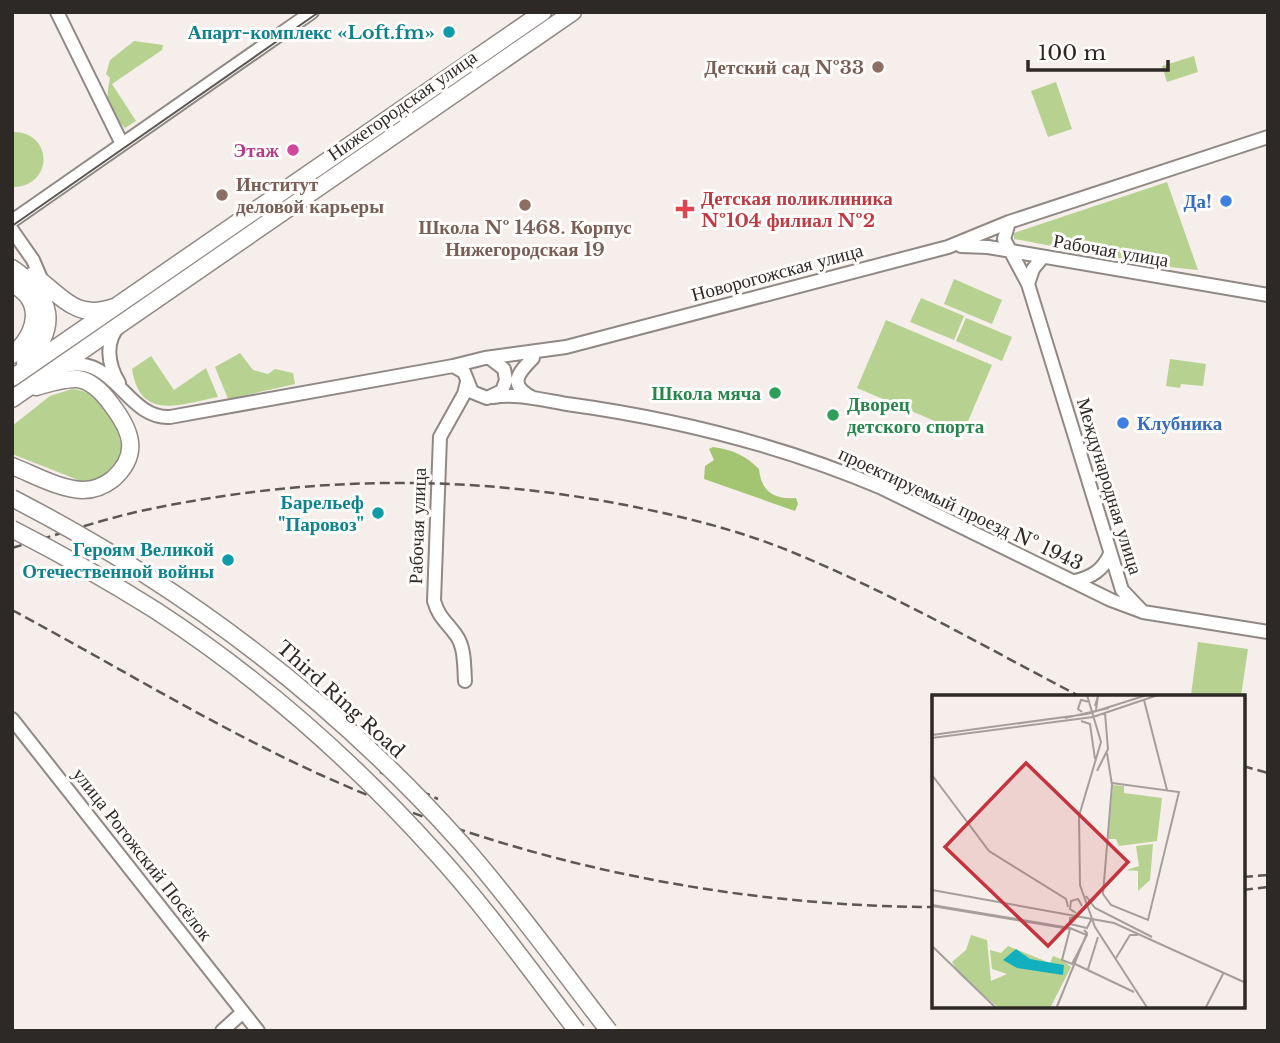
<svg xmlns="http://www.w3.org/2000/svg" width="1280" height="1043" viewBox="0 0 1280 1043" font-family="'Libre Baskerville',serif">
  <rect width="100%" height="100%" fill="#f6eeea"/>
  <path fill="#b6d190" d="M134 41 163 45 162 50 112 84 136 121 125 128C107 110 105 103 110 78L106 74 110 60Z
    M1194 56 1198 72 1167 82 1162 66Z
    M1056 82 1072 129 1048 137 1031 91Z
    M12 132C54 131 54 187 12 187Z
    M1167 182 1198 270 1159 266 1014 239V233Z
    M954 279 1002 300 992 324 944 304Z
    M921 298 964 316 954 340 910 322Z
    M966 318 1012 337 1002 361 956 341Z
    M886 320 992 365 963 433 857 388Z
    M240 353 253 370 268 374 275 369 293 373 295 384 228 399 215 367Z
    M151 356 174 390 206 368 218 397C181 404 140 422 132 369Z
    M1170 359 1206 364 1203 386 1181 384 1180 388 1166 386Z
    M72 389C89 390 97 399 107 413 129 444 128 472 86 483L12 454V426L50 396Z
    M1198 642 1248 649 1241 696 1191 695Z"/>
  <path fill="#a3c571" d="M713 447C733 450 745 455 759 469 761 491 774 500 796 498L798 504 795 511 704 479 705 466 714 460 709 449Z"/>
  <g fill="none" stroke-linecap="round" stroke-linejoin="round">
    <g stroke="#8f8884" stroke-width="16">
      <path id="minor" d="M57 12 122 144
        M12 221 312 12
        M1009 222 1004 239 1028 284 1122 590 1143 612 1268 632
        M12 230 33 260 42 281
        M961 246 988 247 1268 295
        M1028 284 1033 269 1042 258
        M533 358C517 374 508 385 533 398
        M453 366 464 372 472 392 487 398 502 391 506 380 504 369 491 359
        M62 367C115 351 125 419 170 417L453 366 485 358 566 347 948 247 1009 222 1268 137
        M119 383C108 365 104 341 120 325
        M493 397C517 393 543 400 567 404 676 419 781 445 882 488L1111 600 1143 612
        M1075 581C1092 577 1103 570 1110 554
        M465 681C464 666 465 647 456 635 446 621 439 618 434 601L440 437 464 394 467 382
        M12 719 258 1031
        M222 1031 243 1012"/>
    </g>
    <g stroke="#8f8884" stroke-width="19">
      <path id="major" d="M12 268C53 296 60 327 25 363
        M33 275C62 295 74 321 114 307
        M12 284C46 301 36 335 12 355
        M12 378 543 12
        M12 399 573 12
        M12 466C35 475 59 489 83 490 95 490 104 486 113 479 141 454 131 430 111 404 103 393 92 381 78 379 64 378 50 383 36 387"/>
    </g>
    <use href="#minor" stroke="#fff" stroke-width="12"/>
    <use href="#major" stroke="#fff" stroke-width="16"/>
    <path stroke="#5b5754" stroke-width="2" d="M12 226 319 12"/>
    <path stroke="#5b5754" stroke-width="2.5" stroke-dasharray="10 5" stroke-linecap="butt" d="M12 548C53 536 94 522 136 512 297 477 453 473 615 503 677 515 741 530 799 555 895 595 987 648 1079 696
      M12 610C115 665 215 727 321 775 513 862 723 906 934 907
      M1243 766 1268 773
      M380 772 438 799
      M1243 877 1268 875
      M1243 890 1268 887"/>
    <g stroke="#8f8884" stroke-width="19" stroke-linecap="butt">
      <path id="major-bridge" d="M12 498C181 585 334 701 461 843 513 902 560 968 609 1031
        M12 529C61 554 109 581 155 610 258 677 353 761 435 852 486 908 531 971 577 1031"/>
    </g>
    <use href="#major-bridge" stroke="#fff" stroke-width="16"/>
  </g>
  <g fill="#0f9aa8" stroke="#fffdfc" stroke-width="2.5">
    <circle cx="449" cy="32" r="7"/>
    <circle cx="378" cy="513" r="7"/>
    <circle cx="228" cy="560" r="7"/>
  </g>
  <g fill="#8d6e63" stroke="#fffdfc" stroke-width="2.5">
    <circle cx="878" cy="67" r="7"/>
    <circle cx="222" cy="195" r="7"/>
    <circle cx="525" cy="205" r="7"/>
  </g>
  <circle fill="#d1479c" stroke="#fffdfc" stroke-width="2.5" cx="293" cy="150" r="7"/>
  <g fill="#3f7fe0" stroke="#fffdfc" stroke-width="2.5">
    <circle cx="1226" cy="201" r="7"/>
    <circle cx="1123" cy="423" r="7"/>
  </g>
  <path fill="#e0444e" stroke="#fffdfc" stroke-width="2.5" d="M681.5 198.5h7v7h7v7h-7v7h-7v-7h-7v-7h7z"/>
  <g fill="#2e9e5b" stroke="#fffdfc" stroke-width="2.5">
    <circle cx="775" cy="393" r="7"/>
    <circle cx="833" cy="415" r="7"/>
  </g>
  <g text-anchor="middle" stroke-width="6" stroke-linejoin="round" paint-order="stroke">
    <g font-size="19" font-weight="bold" fill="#0d838f" stroke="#fffdfc" text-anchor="end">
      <text x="435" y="39">Апарт-комплекс «Loft.fm»</text>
      <text x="364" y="509">Барельеф<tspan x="364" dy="22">"Паровоз"</tspan></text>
      <text x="214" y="556">Героям Великой<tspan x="214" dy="22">Отечественной войны</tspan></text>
    </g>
    <g font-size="19" font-weight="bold" fill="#785e54" stroke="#fffdfc" text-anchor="end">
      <text x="864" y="74">Детский сад №33</text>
      <text x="236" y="191" text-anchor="start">Институт<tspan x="236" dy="22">деловой карьеры</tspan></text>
      <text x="525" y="234" text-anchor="middle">Школа № 1468. Корпус<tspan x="525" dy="22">Нижегородская 19</tspan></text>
    </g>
    <g font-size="19" fill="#2c2927" stroke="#fffdfc">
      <text transform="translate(402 105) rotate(-35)" y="7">Нижегородская улица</text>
      <text transform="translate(1111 250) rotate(10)" y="7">Рабочая улица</text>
      <text transform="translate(777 272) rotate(-15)" y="7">Новорогожская улица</text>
      <text transform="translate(1110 486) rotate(73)" y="7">Международная улица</text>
      <text transform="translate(961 508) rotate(25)" y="7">проектируемый проезд № 1943</text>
      <text transform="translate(417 526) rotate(-88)" y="7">Рабочая улица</text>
      <text transform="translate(341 699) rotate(42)" y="7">Third Ring Road</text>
      <text transform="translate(143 854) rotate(52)" y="7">улица Рогожский Посёлок</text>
    </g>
    <g font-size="19" font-weight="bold" fill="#b23c85" stroke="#fffdfc" text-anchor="end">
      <text x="279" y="157">Этаж</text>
    </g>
    <g font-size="19" font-weight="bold" fill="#be3a42" stroke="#fffdfc" text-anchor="start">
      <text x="701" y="205">Детская поликлиника<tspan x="701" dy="22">№104 филиал №2</tspan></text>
    </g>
    <g font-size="19" font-weight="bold" fill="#366cbe" stroke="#fffdfc" text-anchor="end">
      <text x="1212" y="208">Да!</text>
      <text x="1137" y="430" text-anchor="start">Клубника</text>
    </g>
    <g font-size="19" font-weight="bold" fill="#27864d" stroke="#fffdfc" text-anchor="end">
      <text x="761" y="400">Школа мяча</text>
      <text x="847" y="411" text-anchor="start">Дворец<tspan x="847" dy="22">детского спорта</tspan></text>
    </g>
  </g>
  <g transform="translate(932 695)">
    <rect width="313" height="313" fill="#f6eeea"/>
    <path d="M181 90 192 91V98L230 103 225 146 187 151 184 144H176ZM221 149 218 185 206 196V176L194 175 207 171 204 151ZM39 240 55 245 59 286 75 279 60 274 58 255 69 258 76 251 118 268 121 261 129 264 139 272 118 313 68 314 28 280 20 267 34 255Z" fill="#b6d190"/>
    <path d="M84 254 98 264 132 270 131 280 85 273 71 265Z" fill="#12b0bf"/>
    <path fill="none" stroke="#a59f9c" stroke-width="2" d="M155 0 169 47 147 121 148 190 163 232 216 314M212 5 235 95M163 11 166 1 164 15M150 17 146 14 149 5 158 7M133 23 177 13M149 26 158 29 163 64M0 40 155 19 215 0M0 43 161 22 226 0M175 58 180 90 171 199 179 210 216 225 247 97 180 88M165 76 176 54 173 18M0 80 57 156 134 204 136 212M0 195 182 228 314 288M154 201 163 213 220 242M0 210 138 233 155 240 140 269 130 265 138 234 0 211M144 218 138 214 139 206 146 204 150 211M144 222 138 223V229L155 233 159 225M0 251 65 314M184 263 198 240H206M143 269 202 297M156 274 166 242M124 314 155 238 152 235M273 314 292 277"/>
    <path fill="#c4343e" fill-opacity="0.15" stroke="#c4343e" stroke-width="3.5" d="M94 68 196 167 116 251 13 152Z"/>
    <rect width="313" height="313" fill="none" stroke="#2c2927" stroke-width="3.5"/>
  </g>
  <rect width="1280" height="1043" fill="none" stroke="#2c2927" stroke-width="28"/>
  <path d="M1028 60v10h140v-10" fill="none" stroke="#2c2927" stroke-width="3.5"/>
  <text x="1038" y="60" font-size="21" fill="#2c2927" stroke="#fffdfc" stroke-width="5" paint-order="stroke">100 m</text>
</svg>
